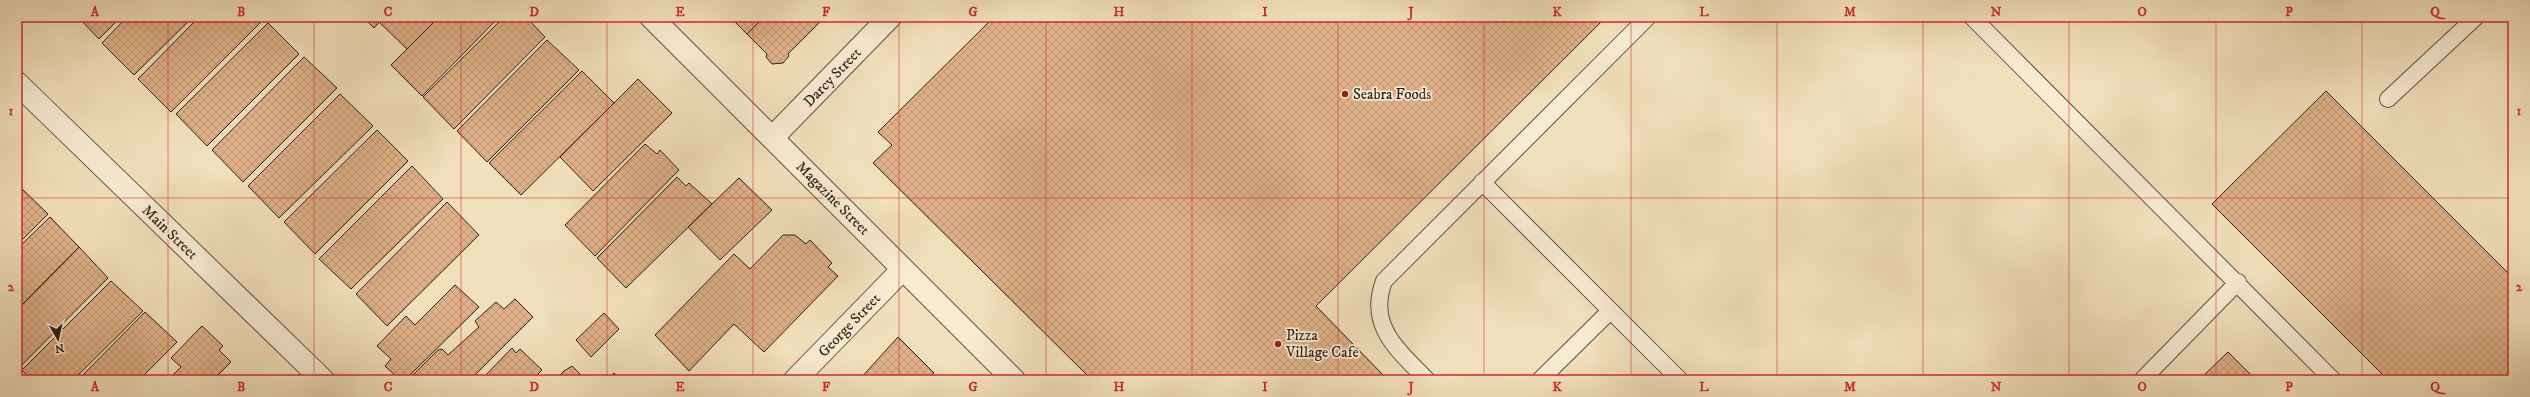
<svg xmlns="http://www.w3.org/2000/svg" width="2530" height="397" viewBox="0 0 2530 397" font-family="'IM FELL DW Pica',serif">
  <defs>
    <pattern id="building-cross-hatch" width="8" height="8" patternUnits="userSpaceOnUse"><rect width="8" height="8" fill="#e0b188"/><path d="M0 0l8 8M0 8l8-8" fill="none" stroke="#c09875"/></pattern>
  </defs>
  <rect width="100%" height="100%" fill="#f1e0bc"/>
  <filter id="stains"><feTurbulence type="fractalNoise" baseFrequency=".005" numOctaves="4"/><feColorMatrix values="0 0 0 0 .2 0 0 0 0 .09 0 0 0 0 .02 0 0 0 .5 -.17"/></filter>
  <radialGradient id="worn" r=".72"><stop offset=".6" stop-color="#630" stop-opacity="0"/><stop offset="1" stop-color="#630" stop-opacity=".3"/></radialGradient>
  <path fill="url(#building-cross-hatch)" stroke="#2e1e17" d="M78 17H121L99 39Z
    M127 17H193L134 75 102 43Z
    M199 17 265 18 171 112 138 79Z
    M363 17H384L374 28Z
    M384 17H439L407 49 379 22Z
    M439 17H499L422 96 391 65Z
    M504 17H526L545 37 454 129 423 97Z
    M730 17H764L747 34Z
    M764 17H825L788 54 789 56 783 63 772 64 766 57 767 54 747 34Z
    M994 17H1606L1316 306 1388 380H1092L873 163 892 145 878 132Z
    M268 23 299 54 207 146 176 114Z
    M547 40 579 70 487 162 457 131Z
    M304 57 337 88 243 182 212 150Z
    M582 71 614 103 521 195 489 163Z
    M638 79 672 113 593 191 560 157Z
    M2326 91 2513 278V380H2388L2212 204Z
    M340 94 373 126 279 218 248 186Z
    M377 130 408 161 315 254 284 222Z
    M645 144 657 154 660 150 679 170 595 256 565 225Z
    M412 166 443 199 351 289 319 259Z
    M677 177 686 186 689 183 712 204 626 288 597 258Z
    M739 178 772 210 720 260 688 227Z
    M17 184 48 214 17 245Z
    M447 202 479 235 387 326 356 294Z
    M50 217 79 247 17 310V249Z
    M783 235H795L806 244 810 240 832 263 828 267 838 276 764 352 734 324 689 371 655 335 734 254 750 269Z
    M79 247 108 278 19 368 17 366V310Z
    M111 281 143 311 73 380H32L22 370Z
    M455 285 479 307 405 380H400L385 366 391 359 377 346 406 316 415 325Z
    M515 299 533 317 470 380H408L438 350 442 349 448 355 479 327 475 321 496 302 504 309Z
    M145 312 177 342 139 380H78Z
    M604 313 619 329 591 357 576 340Z
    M202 326 223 346 219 350 231 362 213 380H168L181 367 171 358Z
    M898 337 934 373 927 380H859Z
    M512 348 516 353 520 349 542 370 532 380H481Z
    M2228 352 2256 380H2199Z
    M572 366 586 380H555L564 371Z
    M614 373 621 380H607Z"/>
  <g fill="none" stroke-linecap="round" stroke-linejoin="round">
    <g stroke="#5f4e40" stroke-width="18">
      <path id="lane" d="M1972 17 2333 380
        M2388 99 2476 17
        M1482 182 1680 380
        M1427 380C1398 350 1367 326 1384 281L1648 17
        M1540 380 1610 311
        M2142 380 2238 282"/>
    </g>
    <g stroke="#5f4e40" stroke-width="24">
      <path id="street" d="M651 17 1014 380
        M17 83 323 380
        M773 137 890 17
        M795 380 903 269"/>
    </g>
    <use href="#lane" stroke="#f6ebd3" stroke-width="16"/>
    <use href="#street" stroke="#f6ebd3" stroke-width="22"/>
  </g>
  <path fill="none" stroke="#d62828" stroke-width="1" stroke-opacity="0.55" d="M168 17V380M314 17V380M461 17V380M607 17V380M753 17V380M899 17V380M1046 17V380M1192 17V380M1338 17V380M1484 17V380M1631 17V380M1777 17V380M1923 17V380M2069 17V380M2216 17V380M2362 17V380M17 198H2513"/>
  <g fill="#8f2418" stroke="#f6ebd3" stroke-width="1.5">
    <circle cx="1345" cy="94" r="4"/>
    <circle cx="1278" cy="344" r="4"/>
  </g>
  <g text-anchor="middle" stroke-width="3.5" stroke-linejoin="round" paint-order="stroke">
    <g font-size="15" fill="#2e1e17" stroke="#f6ebd3">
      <text transform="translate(832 77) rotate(-46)" y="5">Darcy Street</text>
      <text transform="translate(833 198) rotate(45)" y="5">Magazine Street</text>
      <text transform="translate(170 232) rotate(44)" y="5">Main Street</text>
      <text transform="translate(849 325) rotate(-46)" y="5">George Street</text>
    </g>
    <g font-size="15" fill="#2e1e17" stroke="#f6ebd3" text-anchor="start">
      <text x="1353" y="99">Seabra Foods</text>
      <text x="1286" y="340">Pizza<tspan x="1286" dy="17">Village Cafe</tspan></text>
    </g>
  </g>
  <rect width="2530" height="397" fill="none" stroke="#f1e0bc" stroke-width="44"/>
  <g transform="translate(58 339) rotate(171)" stroke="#f6ebd3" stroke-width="3" paint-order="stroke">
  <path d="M0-3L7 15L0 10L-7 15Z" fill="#2e1e17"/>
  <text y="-6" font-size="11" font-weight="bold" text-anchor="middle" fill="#2e1e17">N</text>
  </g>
  <rect x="22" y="22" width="2486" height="353" fill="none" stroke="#d62828" stroke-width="1.5"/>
  <g font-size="13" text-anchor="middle" font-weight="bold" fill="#d62828">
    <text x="95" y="16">A</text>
    <text x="241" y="16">B</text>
    <text x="388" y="16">C</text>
    <text x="534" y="16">D</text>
    <text x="680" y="16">E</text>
    <text x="826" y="16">F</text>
    <text x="973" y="16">G</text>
    <text x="1119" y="16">H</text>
    <text x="1265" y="16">I</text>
    <text x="1411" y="16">J</text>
    <text x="1557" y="16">K</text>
    <text x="1704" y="16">L</text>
    <text x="1850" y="16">M</text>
    <text x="1996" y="16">N</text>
    <text x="2142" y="16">O</text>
    <text x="2289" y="16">P</text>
    <text x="2435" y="16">Q</text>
    <text x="11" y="115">1</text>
    <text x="2519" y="115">1</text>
    <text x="11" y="291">2</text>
    <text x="2519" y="291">2</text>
    <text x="95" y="391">A</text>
    <text x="241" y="391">B</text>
    <text x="388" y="391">C</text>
    <text x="534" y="391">D</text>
    <text x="680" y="391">E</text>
    <text x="826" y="391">F</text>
    <text x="973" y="391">G</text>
    <text x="1119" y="391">H</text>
    <text x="1265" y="391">I</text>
    <text x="1411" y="391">J</text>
    <text x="1557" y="391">K</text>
    <text x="1704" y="391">L</text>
    <text x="1850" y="391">M</text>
    <text x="1996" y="391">N</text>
    <text x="2142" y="391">O</text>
    <text x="2289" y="391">P</text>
    <text x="2435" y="391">Q</text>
  </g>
  <rect width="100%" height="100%" filter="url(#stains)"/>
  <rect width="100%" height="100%" fill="url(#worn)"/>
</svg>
